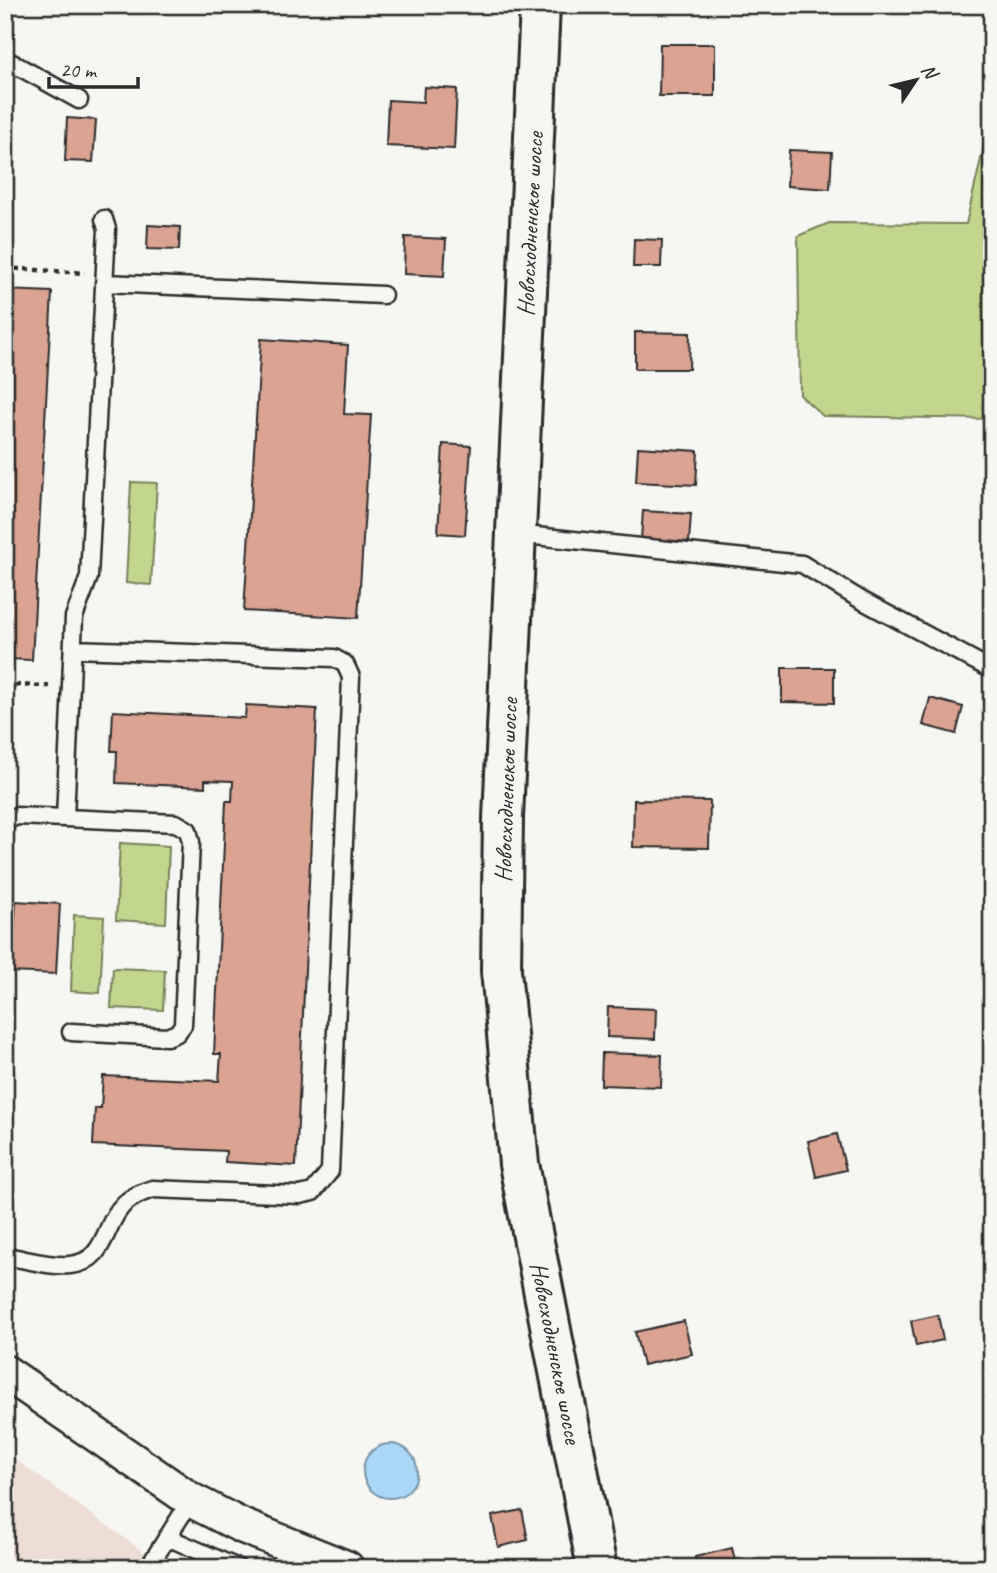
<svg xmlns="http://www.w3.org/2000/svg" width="997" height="1573" viewBox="0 0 997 1573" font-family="Caveat,sans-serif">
  <rect width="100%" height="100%" fill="#f6f6f2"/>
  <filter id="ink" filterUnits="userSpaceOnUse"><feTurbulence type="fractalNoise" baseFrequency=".0143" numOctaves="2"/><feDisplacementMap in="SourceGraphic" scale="14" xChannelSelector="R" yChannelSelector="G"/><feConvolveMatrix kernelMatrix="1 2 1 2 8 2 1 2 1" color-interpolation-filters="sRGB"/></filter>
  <g filter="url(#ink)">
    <path fill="#eeddd5" d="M5 1452 166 1568H5Z"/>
    <path fill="#c2d78d" stroke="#76815c" stroke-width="2" d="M992 86V419L823 416 800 395 798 236 829 223 966 224 990 120Z
      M131 482 157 483 151 585 126 583Z
      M120 843 169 846 166 923 116 920Z
      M74 915 104 917 100 993 71 991Z
      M113 968 165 970 163 1010 111 1008Z"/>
    <path fill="#aad7f6" stroke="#7792a5" stroke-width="2" d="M363 1471a27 27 0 1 1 54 0a27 27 0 1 1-54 0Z"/>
    <path fill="#daa392" stroke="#2b2b2b" stroke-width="2" d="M660 44H715V96H659Z
      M424 87 457 89 454 149 386 146 388 100 423 102Z
      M67 118 96 120 93 162 65 161Z
      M789 150 832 152 830 189 787 186Z
      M148 225 180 227 179 250 147 249Z
      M405 237 446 239 444 276 404 274Z
      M634 239 662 240 661 267H633Z
      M5 290 52 292 32 660 5 659Z
      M635 332 690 333 689 369H635Z
      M261 339 348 345 344 414 371 415 358 618 244 611Z
      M443 444 471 446 465 535 438 533Z
      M638 447 698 451 696 485 636 482Z
      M643 511 691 514 689 542 641 539Z
      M782 668H834V703L782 702Z
      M930 698 963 707 956 734 923 725Z
      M246 705 317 709 296 1166 225 1162 226 1151 93 1145 95 1108H101L103 1076 219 1081 221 1054H214L226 801H232L233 781 205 780V787L116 783 117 751H111L113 711 245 718Z
      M634 800 710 801 709 848 633 847Z
      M16 901 60 904 56 974 11 972Z
      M608 1007 656 1009 655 1039 607 1037Z
      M602 1053 662 1055 661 1087 601 1085Z
      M837 1134 846 1170 816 1177 808 1141Z
      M938 1315 943 1340 916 1346 911 1321Z
      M684 1321 692 1354 643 1365 635 1332Z
      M522 1510 528 1540 498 1547 492 1516Z
      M732 1548 737 1568H697L695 1557Z"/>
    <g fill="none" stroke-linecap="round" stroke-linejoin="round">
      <g stroke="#2b2b2b" stroke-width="21">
        <path id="service" d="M5 59 79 100
          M104 283 383 295
          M516 534 802 564 861 600 992 670
          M65 818 176 823 188 830 191 842 183 1025 177 1033 167 1037 71 1032
          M5 822 16 816 65 818 74 617 89 577 107 229 104 219
          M5 1256C25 1259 50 1267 70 1265 107 1262 103 1224 124 1204 133 1196 142 1192 153 1189L300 1195 313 1192 330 1171 351 677 345 664 334 658 73 649
          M167 1537 238 1568
          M148 1568 191 1500"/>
      </g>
      <g stroke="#2b2b2b" stroke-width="38">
        <path id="minor" d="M5 1372 191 1500 242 1526 347 1568"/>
      </g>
      <g stroke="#2b2b2b" stroke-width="44">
        <path id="secondary" d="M540 5 503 818 501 970 519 1164 597 1568"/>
      </g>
      <path stroke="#2b2b2b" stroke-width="4.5" stroke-dasharray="5 5" stroke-linecap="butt" d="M5 268 85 273
        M5 685 49 686"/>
      <use href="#service" stroke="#f6f6f2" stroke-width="16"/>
      <use href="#minor" stroke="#f6f6f2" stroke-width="33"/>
      <use href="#secondary" stroke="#f6f6f2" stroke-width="38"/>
    </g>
  </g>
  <g text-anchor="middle" stroke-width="5" stroke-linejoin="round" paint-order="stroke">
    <g font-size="24" fill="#2b2b2b" stroke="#f6f6f2">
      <text transform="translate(530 224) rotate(-87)" y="8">Новосходненское шоссе</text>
      <text transform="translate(506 790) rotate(-88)" y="8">Новосходненское шоссе</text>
      <text transform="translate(556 1353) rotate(79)" y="8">Новосходненское шоссе</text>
    </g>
  </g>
  <rect width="997" height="1573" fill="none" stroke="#f6f6f2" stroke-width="28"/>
  <rect x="14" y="14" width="969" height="1545" fill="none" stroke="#2b2b2b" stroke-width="2.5" filter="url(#ink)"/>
  <g transform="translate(916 80) rotate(55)" stroke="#f6f6f2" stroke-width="5" paint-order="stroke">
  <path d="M0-5L12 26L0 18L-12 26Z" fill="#2b2b2b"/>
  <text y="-10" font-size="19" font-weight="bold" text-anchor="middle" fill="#2b2b2b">N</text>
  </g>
  <path d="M49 77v10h89v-10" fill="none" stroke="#2b2b2b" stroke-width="3.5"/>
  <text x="60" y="77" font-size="21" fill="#2b2b2b" stroke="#f6f6f2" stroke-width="5" paint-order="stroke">20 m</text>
</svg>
